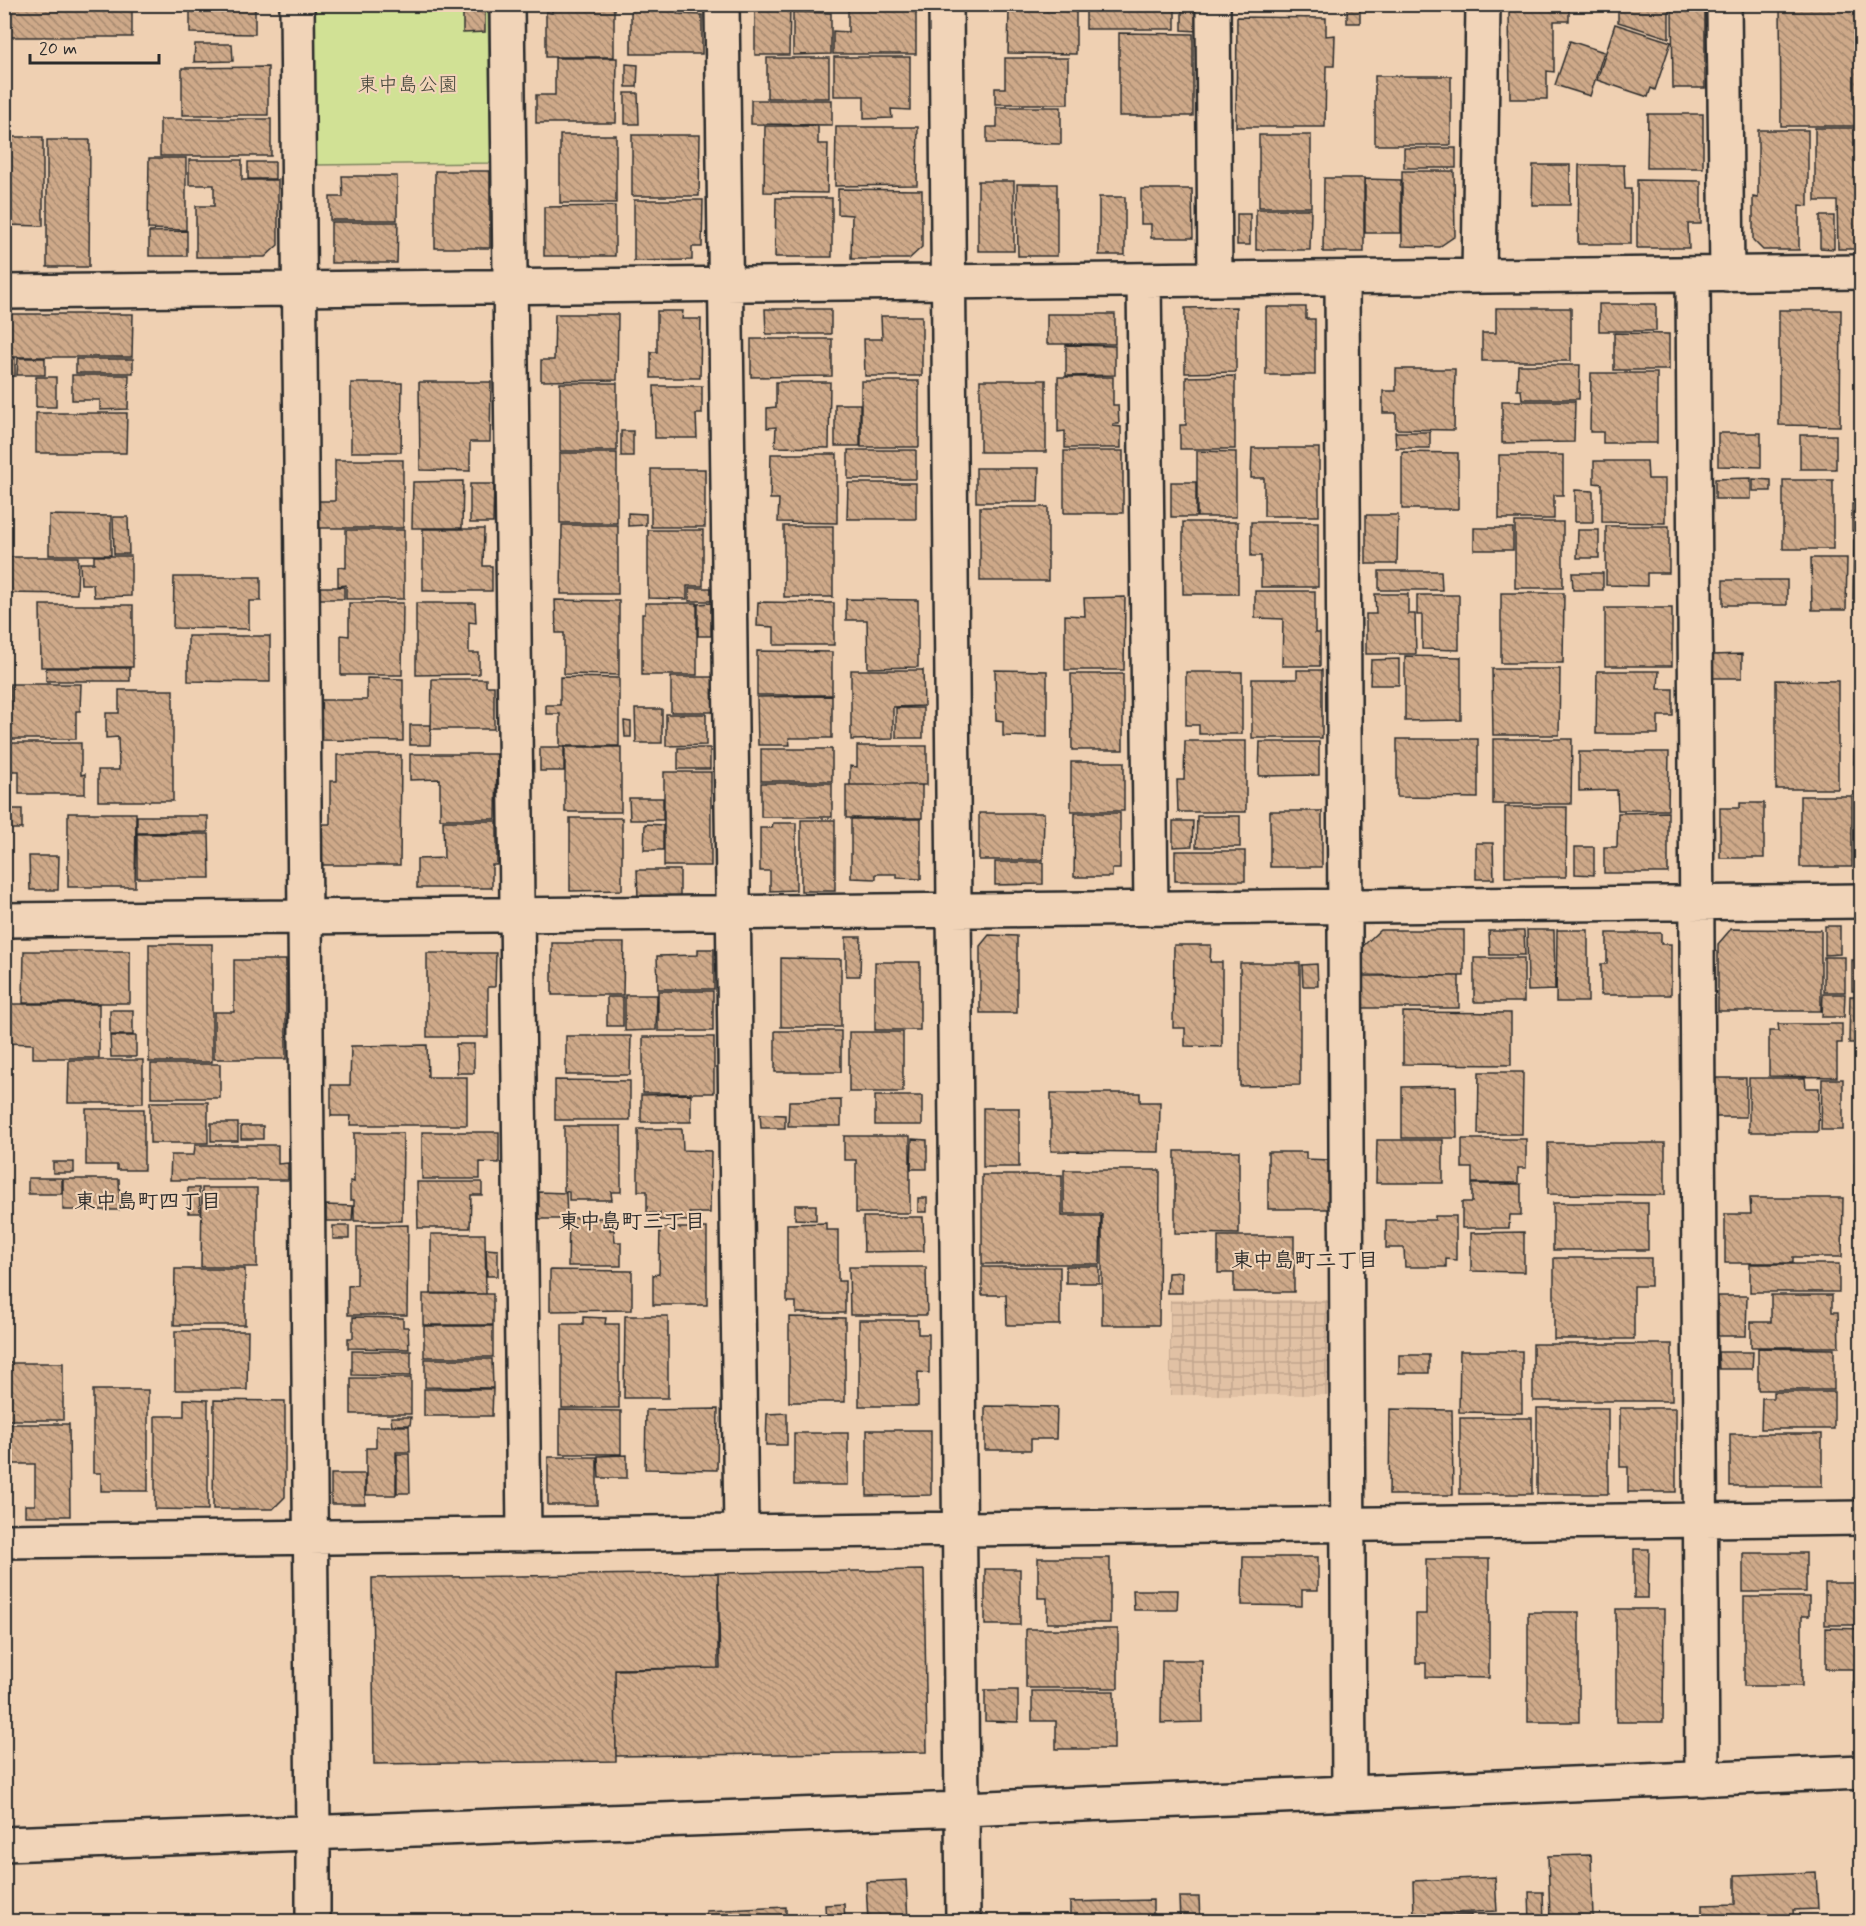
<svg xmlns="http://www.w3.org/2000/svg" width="1866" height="1926" viewBox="0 0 1866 1926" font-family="Mynerve,'Klee One',sans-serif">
  <defs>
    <pattern id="industrial-grid" width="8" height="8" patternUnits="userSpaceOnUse" patternTransform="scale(1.5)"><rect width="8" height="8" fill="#e1c1a4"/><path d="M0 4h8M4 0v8" fill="none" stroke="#c1a68d"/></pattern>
    <pattern id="building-back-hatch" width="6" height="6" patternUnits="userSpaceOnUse" patternTransform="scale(1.5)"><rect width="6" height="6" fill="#cea989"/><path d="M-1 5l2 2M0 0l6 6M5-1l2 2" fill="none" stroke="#a78a70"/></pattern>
  </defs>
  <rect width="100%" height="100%" fill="#efd0b2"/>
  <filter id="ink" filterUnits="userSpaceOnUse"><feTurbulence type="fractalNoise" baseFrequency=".0167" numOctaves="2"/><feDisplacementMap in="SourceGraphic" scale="12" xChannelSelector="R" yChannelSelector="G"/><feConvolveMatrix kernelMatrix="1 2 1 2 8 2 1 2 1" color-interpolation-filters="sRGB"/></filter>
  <g filter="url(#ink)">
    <path fill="url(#industrial-grid)" d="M1170 1300H1332V1395H1170Z"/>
    <path fill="#d1e195" stroke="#7e8660" stroke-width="1.5" d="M312 5H488L491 163 314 165Z"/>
    <path fill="url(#building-back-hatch)" stroke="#2b2b2b" stroke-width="1.5" d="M4 4H132V37H4Z
      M190 4H255V34L190 33Z
      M463 4H485V32L463 33Z
      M552 4H614V57H546V12L552 13Z
      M631 4H677V14L702 15V54H631Z
      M682 4H703V11H682Z
      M755 4H790L789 55H755Z
      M848 4H916V54H833V31L848 32Z
      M974 4H1078V7H974Z
      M1086 4H1175V29H1086Z
      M1246 4H1340V6H1246Z
      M1780 4H1862V126H1781Z
      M1618 5H1669V38L1618 22Z
      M1509 7H1569V21H1554V72L1547 71V99H1510Z
      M1347 8H1360V23H1347Z
      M1182 9H1197V31L1182 30Z
      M1009 10H1076V54L1008 53Z
      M1672 10H1705V88H1673Z
      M793 12 831 13V54L793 55Z
      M1237 17 1326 18V36L1335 35 1334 66H1326L1325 127H1236Z
      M1615 24 1671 42 1655 90 1651 88 1648 97 1597 80Z
      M1119 33 1193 34V116H1119Z
      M1570 41 1604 52 1590 96 1555 85Z
      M195 44H232L233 61 194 62Z
      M834 57H910V110L891 109 892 118 864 119V96H834Z
      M555 58H617L616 123H536V95H555Z
      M767 58H829V98H767Z
      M1005 58H1068V104H995V88H1005Z
      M626 64 638 65 637 87H626Z
      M268 67V115H182V68Z
      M1375 76H1451V145H1375Z
      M625 93H638L639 124H625Z
      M751 100H832V125L751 124Z
      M997 107H1061V144L987 143V127H997Z
      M1648 114H1703V168H1647Z
      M160 119H271V156H160Z
      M765 126H818V144H828L827 193 764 192Z
      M836 127H918L917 185 835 186Z
      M1815 128H1862V249H1838L1837 201H1815Z
      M1758 130H1808V206L1799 205V250H1763L1753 240V197L1758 198Z
      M560 135H616V203H560Z
      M632 135H700L699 196H632Z
      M1259 135H1311V207H1259Z
      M4 137H43V226L4 225Z
      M47 140H90L89 267H47Z
      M1404 148H1456V168H1404Z
      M149 158H186V230L148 229Z
      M189 160H242V180H278V245L265 257H196V206H214V185H189Z
      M248 162H275V179H248Z
      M1533 165H1570V205H1532Z
      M1579 165H1624L1625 189H1631V244H1578Z
      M435 171H490V248H435Z
      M1402 171H1454L1455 236 1439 247 1402 246Z
      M342 176H397V220H330V197H343Z
      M1324 178H1364V252H1323Z
      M1365 179 1401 180V233H1365Z
      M1637 180 1701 181V224H1688L1689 248H1637Z
      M978 181H1014V251H978Z
      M1017 184H1057V256H1018Z
      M838 189 922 190V247L909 259H851L852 215 838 214Z
      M1141 189H1192L1193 238H1151V224H1141Z
      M1099 197H1125V255H1099Z
      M776 198H832V257H775Z
      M634 200H703L702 247H692V260L634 261Z
      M615 206V256H544V207Z
      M1256 209H1311L1310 250H1256Z
      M1237 214H1250V245H1237Z
      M1820 216H1834V249L1820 248Z
      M331 222H398L397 263H331Z
      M187 231V256H149V232Z
      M1599 304H1656V331H1599Z
      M1236 307V372L1185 373V308Z
      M1266 307H1306V319H1315V375H1266Z
      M1496 308H1571V361H1482V333H1496Z
      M765 309H831V334H766Z
      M1779 310H1841L1840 426 1779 425Z
      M657 311H683L682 319H701L700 378H651V352H657Z
      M4 314H133L132 357H4Z
      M555 314H618L617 380 541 381V360H554Z
      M1047 314H1115V344H1047Z
      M881 316H922V376H865L864 339H882Z
      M1614 333 1669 334V370H1614Z
      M751 339H832V376L751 377Z
      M1066 345 1115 346V375L1066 376Z
      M4 358H15V376L4 377Z
      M18 358H45V375H17Z
      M76 359H133V373H76Z
      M1518 365H1580L1579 399H1522L1521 390H1517Z
      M1396 369H1455L1454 430 1396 429V413H1383V391H1396Z
      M1591 373H1657V443H1603V432H1590Z
      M72 375H129L128 409 100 410V400H72Z
      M1235 376V449H1180V425H1186V377Z
      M36 377H56V407H36Z
      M1058 377H1113V405H1118L1119 424H1113V426L1121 427V448H1065V431L1058 432Z
      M980 380H1046V452H980Z
      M861 381H919V447H861Z
      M419 382H491L490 442H470V471L420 470Z
      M776 382H830L829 448 775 447 776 427 767 428V408L776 407Z
      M351 383H402L401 452H351Z
      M560 383H617V451H560Z
      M654 386H702V414H696L697 438H655Z
      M1502 401H1575L1574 442 1502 443Z
      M835 404H860V446H835Z
      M36 413H127L126 453H36Z
      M621 431H633V456H621Z
      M1395 432H1430V448H1396Z
      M1718 433H1761V467L1718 466Z
      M1800 435H1836V469H1800Z
      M1252 448H1319V516H1264V478H1251Z
      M848 450H916V479H848Z
      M1064 451H1123V513H1064Z
      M1197 451 1236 452V517H1197Z
      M1402 452 1458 453V509H1402Z
      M560 453H617V523H560Z
      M771 454H837V523L778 522 779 499H770Z
      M1499 455H1563V495H1554V519H1499Z
      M335 460H403V528H318V501H335Z
      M1594 461H1647L1648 479H1665V523L1602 522V484L1594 483Z
      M976 468H1039L1038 502H976Z
      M651 469H705V527H651Z
      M1751 478V499H1715V479Z
      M1753 479 1771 480V491H1753Z
      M1783 480H1833V549H1783Z
      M463 481 462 528H412L413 482Z
      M1171 482H1196V517H1171Z
      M848 483H916V519H847Z
      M470 484H494L493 523H470Z
      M1575 490 1593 491V522H1575Z
      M1852 504H1862V531H1852Z
      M980 507H1048V581H980Z
      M628 513 646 514V525L628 526Z
      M49 515 111 516V555H49Z
      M1366 515H1398L1397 564H1366Z
      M113 517H128L129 554H114Z
      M1183 522H1238V594H1183Z
      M1251 522H1318V587H1261V556H1251Z
      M1515 522H1563V588H1515Z
      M562 525H618V594H561Z
      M784 526H833V597H784Z
      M1606 526H1669V573H1647V586L1606 585Z
      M1474 528H1513V550H1474Z
      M423 529H484L483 566H492V591H423Z
      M346 530H404V599H346V585L338 586V567L346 568Z
      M648 530H703V586H687V599L648 598Z
      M1578 530H1599V558H1577Z
      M1854 540H1862V599H1853Z
      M94 556H131V596L94 597 93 584H81L80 563H94Z
      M4 557H78L77 594 4 593Z
      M1811 558H1847L1846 610H1812Z
      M1379 571H1441L1442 590H1379Z
      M1572 573H1603V590H1573Z
      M174 577H261V601H249V629L173 628Z
      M1723 580H1787V605H1723Z
      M319 587H344V599H319Z
      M689 588H711V601H689Z
      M1255 591H1315V633H1320V666H1282L1283 619 1255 618Z
      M1501 593H1564L1563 663H1501Z
      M1375 594H1408V614H1415L1416 654H1366V614H1376Z
      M1417 595H1459V650L1422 649V615H1417Z
      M1125 597 1124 670H1065V615L1085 616 1084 598Z
      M846 599 918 600V667L868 668 867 620H846Z
      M555 600 619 601V675L564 674V633H556Z
      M758 602 834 603V645H774V627L757 626Z
      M349 603H403L402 675H341V635L349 636Z
      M416 603H475L476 623 469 622V653H479V674L416 675Z
      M645 603H697V675H642V614H645Z
      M711 603V636H698V604Z
      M40 605H133V667H41Z
      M1605 608H1672V666H1605Z
      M188 636H270V682L188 681Z
      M757 651 832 652V695H757Z
      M1742 654V678H1713V655Z
      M1405 656 1461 657V720L1405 721Z
      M1399 659V685H1370L1371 660Z
      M46 668H130V681H46Z
      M1492 669H1560L1559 735H1493Z
      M851 670H923L924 706 893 707V739L851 740Z
      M995 670 1047 671V737L1003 736V721L996 720Z
      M1297 670H1322V738H1252V679H1297Z
      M1597 671H1659L1658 689H1673V716H1658V734H1596Z
      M1186 672H1242V734H1199V725H1186Z
      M1071 674H1123V750H1072Z
      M560 677 619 678V746H560V714H546V705H560Z
      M671 677H715L714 712H671Z
      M367 678 403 679V741L321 740V700H367Z
      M432 679H486V686H494V729H431Z
      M1776 680 1838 681V789H1776Z
      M10 684H81L80 711H76V739H10Z
      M119 690H173V801H98V770H119L118 737 106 738V713H119Z
      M832 696V738H789L790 745H758L757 697Z
      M896 708H923V738H896Z
      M635 709H662V743H636Z
      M666 714H706V745L666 746Z
      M624 721 631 722V737H625Z
      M410 725H431L430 745H410Z
      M1855 725H1862V764H1854Z
      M1397 739H1478V798L1397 797Z
      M1493 739H1572L1571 804H1493Z
      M1185 741H1246V812H1178L1177 780H1184Z
      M1260 742H1319V775L1259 776Z
      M10 743H81V775L85 774V794H19V771H10Z
      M857 746H927V785H850V766L857 767Z
      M540 747H564V771H540Z
      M565 747H621V812H565Z
      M678 748H710V769H678Z
      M761 749H832V781H761Z
      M1579 752H1669L1668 810H1618L1617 790 1579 791Z
      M410 754H497L496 819H440V779L410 780Z
      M337 755H401L400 865H322V824H330V781H337Z
      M1071 762H1124V811H1071Z
      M664 772H711V866H664Z
      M1856 774H1862V846H1855Z
      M761 783H832V817H761Z
      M846 785H922V818H846Z
      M1800 796H1852V867H1800Z
      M629 798H663V820H630Z
      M1740 803H1764V858H1720V808H1740Z
      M1505 807H1567L1566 877H1505Z
      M4 809H22V829H4Z
      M1270 811H1322V867H1270Z
      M1668 812V873H1604V847H1617L1618 813Z
      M68 813H136L135 887H68Z
      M979 813H1044L1043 860H979Z
      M1075 813H1120V869H1112V877H1074Z
      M137 816H208V832L137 833Z
      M1197 816H1240V847H1196Z
      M570 818H622V890L570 891Z
      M851 819H921V879L897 878V874H876V879L851 878Z
      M801 820H835V891H801Z
      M443 821H497V865H492V888H417V859L444 858Z
      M1173 821H1193L1192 846 1173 847Z
      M773 823H796V890L770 891V871H760V828H772Z
      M645 824 663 825V850H644Z
      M137 834H209L210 878H137Z
      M1476 843H1493L1494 879H1476Z
      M1575 847H1594V875L1575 874Z
      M1175 851H1245V881H1175Z
      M29 856H59L58 890H30Z
      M995 862H1043V884L995 885Z
      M637 870H680V898H638Z
      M1825 926H1840V954L1825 955Z
      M1731 929 1821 930V1011H1718V944Z
      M1380 930H1464V976L1362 975V947Z
      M1527 930H1554L1555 990 1528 991Z
      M1557 930H1588V1002H1556Z
      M1489 931H1524L1525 955H1490Z
      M1607 933H1661V944H1671V995H1601V964H1607Z
      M989 935 1017 936V1013H980V946Z
      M846 937H861L860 976H846Z
      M552 943H624L623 995H552Z
      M149 944H212V1062H149Z
      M1174 945H1211L1210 962H1222V1047L1185 1046V1028H1173Z
      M698 949H714V989H658L657 956 698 955Z
      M24 951H130V1003H23Z
      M427 953H496L495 987H488V1037H427Z
      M1824 957H1845V992H1824Z
      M781 958 841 959V1027H781Z
      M1474 958H1524V1002H1474Z
      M234 960H286V1059H214V1012H234Z
      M1852 960H1862V991H1852Z
      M875 962H920V1030H875Z
      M1240 963H1300V1085L1240 1086Z
      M1317 964 1318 986H1303L1302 965Z
      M1363 976H1459V1008H1363Z
      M658 991H713V1031H658Z
      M1823 994H1845L1844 1017H1822Z
      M625 995H657L656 1030 625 1031Z
      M1850 996H1862V1043H1849Z
      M607 997H623V1026H607Z
      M4 1004H99V1058H33V1044L4 1043Z
      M110 1010H133V1035H110Z
      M1403 1012 1511 1013V1065L1403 1064Z
      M1778 1024H1842V1043H1837V1077L1769 1076V1031H1779Z
      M775 1031H841V1072H775Z
      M849 1032H903V1092H849Z
      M110 1036H136V1057H111Z
      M566 1036H631L630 1075H566Z
      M643 1037H714V1093H643Z
      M456 1044H474V1073H457Z
      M427 1045 428 1077H467V1125H350L351 1116H331V1085H350L351 1046Z
      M69 1060H143V1103H68Z
      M151 1064H220V1098H151Z
      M1479 1072H1523L1522 1134H1478Z
      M1716 1078H1746V1117H1716Z
      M1749 1078H1805L1806 1088H1819L1818 1132H1749Z
      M1822 1079H1843V1130H1821Z
      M555 1080 630 1081V1120H555Z
      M1456 1086 1457 1138H1402V1087Z
      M1051 1093H1140V1102H1160L1159 1152 1051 1151Z
      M691 1094V1122H641V1095Z
      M875 1096H922V1125H875Z
      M841 1100V1126H788L789 1101Z
      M150 1102H208V1143H150Z
      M983 1108H1019V1167H983Z
      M86 1109H144V1170H117V1165H86Z
      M760 1114 785 1115V1128H761Z
      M211 1123H238V1141H211Z
      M241 1126H263V1139H241Z
      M564 1126H621V1192H611L612 1200H569V1192L564 1191Z
      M638 1129H682L683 1150 711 1151 710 1213H689V1221L659 1220 660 1213H647V1191H638Z
      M422 1132H499V1163L480 1162V1179H422Z
      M354 1133H403L402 1221H354V1200H350V1181L354 1182Z
      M844 1136H910V1213H856V1160H844Z
      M912 1139 927 1140V1169H911Z
      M1462 1139H1526V1168H1518V1183H1472V1168H1462Z
      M1377 1140H1443V1183H1376Z
      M1548 1143H1665V1195L1548 1194Z
      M195 1145H278V1164L288 1163V1180H170L171 1155H194Z
      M1175 1151H1239V1234L1175 1233Z
      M1268 1152H1306V1159L1330 1160 1329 1209H1268Z
      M53 1162H74V1173H53Z
      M1855 1164H1862V1210H1855Z
      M1064 1170H1160L1159 1325H1102V1214H1064Z
      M982 1175H1062V1216H1101L1100 1264H982Z
      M28 1178H62V1194H28Z
      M63 1179H119L120 1210H63Z
      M417 1182H482V1195H471L470 1228H418Z
      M1472 1184H1521V1215H1510L1509 1228H1462V1202H1472Z
      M188 1188H199L200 1213H188Z
      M202 1188H257V1267H201Z
      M539 1192 566 1193 567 1219H539Z
      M918 1198H927V1212H918Z
      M1750 1198H1843L1842 1257H1793V1263H1725V1214H1751Z
      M1553 1203H1648V1250H1553Z
      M326 1205 353 1206 352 1221H326Z
      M795 1205H816V1220L795 1219Z
      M1435 1216H1456V1260L1446 1259V1267H1405L1404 1248H1386V1220H1435Z
      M863 1217H923L924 1251 864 1252Z
      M569 1218H610V1230H614L615 1242H621V1266H568Z
      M826 1223V1230H838V1281H845V1313H796V1302H787V1224Z
      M408 1225 407 1315H348V1286L357 1285V1226Z
      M333 1226H349V1239H333Z
      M660 1228H707V1305H653V1275L659 1274Z
      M1524 1232V1272L1471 1271V1233Z
      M431 1234H485L486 1294 431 1293Z
      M1218 1236H1294V1292H1234V1273H1218Z
      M486 1249 498 1250V1276H487Z
      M1554 1258H1651V1286H1634V1339H1554Z
      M1750 1264H1839V1292H1750Z
      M1066 1266H1099V1283H1066Z
      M849 1267H926L927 1315H850Z
      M982 1267H1060V1325H1007L1006 1295H982Z
      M175 1269H245V1325H174Z
      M550 1270 632 1271V1310L550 1311Z
      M1182 1272V1293H1167L1168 1273Z
      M423 1294H493V1325H423Z
      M1771 1295H1832V1312H1838L1839 1347H1751V1322H1771Z
      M1718 1296H1747L1746 1336H1718Z
      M625 1316H668V1398H624Z
      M353 1317 403 1318V1327H408L409 1349 348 1348V1338H353Z
      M583 1317 606 1318 605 1324H619V1408H562V1324H583Z
      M789 1317 845 1318V1402H789Z
      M859 1320H918V1334H929V1373L918 1372V1406H859Z
      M424 1326H493V1357H424Z
      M175 1331H248L247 1390H175Z
      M1533 1344H1672V1401H1533Z
      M1758 1348 1834 1349V1390H1758Z
      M352 1351H411V1376L352 1375Z
      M1460 1351H1522V1413L1459 1412Z
      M1718 1352H1753L1752 1369H1719Z
      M1399 1355H1429V1373H1399Z
      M425 1359H492L493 1388 425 1387Z
      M6 1363H63V1420H5Z
      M351 1378H411V1414H351Z
      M424 1389H493L492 1416H424Z
      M93 1390H148V1491H101V1473H93Z
      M1773 1392H1834V1429H1761L1762 1398H1773Z
      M184 1399 208 1400V1510L155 1509V1416H184Z
      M214 1400 285 1401V1497L273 1509H213Z
      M985 1406 1057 1407 1056 1439H1031V1450H985Z
      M1537 1408H1608V1494H1537Z
      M1620 1408H1676V1492H1628V1467H1620Z
      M718 1409 717 1470 645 1469 646 1410Z
      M1390 1409 1452 1410 1453 1495H1389Z
      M560 1410 621 1411V1454H560Z
      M787 1413V1445H766L767 1414Z
      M391 1417H411L410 1425H392Z
      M1460 1418H1532V1494H1460Z
      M5 1424H69L70 1516H25V1505H35V1464H5Z
      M376 1426H409L410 1452H396V1495H366V1448H376Z
      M867 1430H931V1495L867 1496Z
      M794 1433H848V1485H794Z
      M1730 1434H1822V1486H1730Z
      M397 1454H409L410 1493H397Z
      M627 1455V1478H599L598 1456Z
      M548 1457H597V1505H548Z
      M331 1474H365V1504H331Z
      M1634 1549H1649L1648 1598H1634Z
      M1743 1553H1806V1592H1743Z
      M1243 1557H1318V1590H1302V1606L1242 1605Z
      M1038 1558H1110V1623H1047V1598H1038Z
      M1426 1559H1489V1678L1426 1677V1663H1416V1614H1426Z
      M985 1569H1020V1625H985Z
      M924 1570 927 1752 616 1756 615 1670 720 1668 718 1573Z
      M718 1573V1668L615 1669 616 1761 374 1764 372 1578Z
      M1825 1583H1862V1625H1825Z
      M1133 1590H1178L1177 1610H1134Z
      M1744 1597H1809V1616H1802V1686H1744Z
      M1616 1609H1664L1663 1722H1616Z
      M1528 1612H1579V1722H1528Z
      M1826 1628 1862 1629V1693H1853L1854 1669H1826Z
      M1026 1629H1118V1688H1026Z
      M1162 1660H1202L1203 1722 1161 1723Z
      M985 1690H1018V1722L985 1721Z
      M1032 1691H1114V1749H1056V1721H1032Z
      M1591 1855 1593 1917 1550 1919 1548 1856Z
      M1816 1872 1818 1909 1793 1910 1794 1922H1702V1905L1735 1904V1875Z
      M1495 1877 1497 1911 1414 1915 1413 1881Z
      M906 1880 908 1922H868L866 1882Z
      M1529 1892H1543L1544 1922H1530Z
      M1179 1897H1199L1200 1922H1180Z
      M1153 1900V1922H1070V1902Z
      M844 1904 845 1922H826L825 1905Z
      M786 1907V1922H706V1911Z
      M1471 1915 1472 1922H1379V1920Z"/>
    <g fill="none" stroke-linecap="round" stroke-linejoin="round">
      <g stroke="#2b2b2b" stroke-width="38">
        <path id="minor" d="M297 4 313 1833V1922
          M507 4 524 1535
          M722 4 741 1532
          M946 4 963 1922
          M1213 4 1215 279
          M1724 4 1727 274
          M1693 274 1702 1779
          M1479 276 1483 4
          M1342 278 1349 1793
          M1144 280 1151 908
          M4 292 1862 272
          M4 920 1862 901
          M4 1541 1862 1518
          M4 1844 962 1809 1862 1772"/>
      </g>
      <use href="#minor" stroke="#f1d4b8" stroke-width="33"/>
    </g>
  </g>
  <g text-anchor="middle" stroke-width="4.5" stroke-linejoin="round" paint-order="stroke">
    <g font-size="20" fill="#44463b" stroke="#f1d4b8">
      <text x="408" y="91">東中島公園</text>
    </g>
    <g font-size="21" font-weight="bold" fill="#2b2b2b" stroke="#f1d4b8">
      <text x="148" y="1208">東中島町四丁目</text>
      <text x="632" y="1228">東中島町三丁目</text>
      <text x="1305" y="1267">東中島町二丁目</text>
    </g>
  </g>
  <rect width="1866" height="1926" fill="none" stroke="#f1d4b8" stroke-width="24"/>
  <rect x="12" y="12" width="1842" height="1902" fill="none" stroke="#2b2b2b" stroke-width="2" filter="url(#ink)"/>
  <path d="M30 54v9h129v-9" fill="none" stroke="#2b2b2b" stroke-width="3"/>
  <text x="39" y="54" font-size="18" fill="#2b2b2b" stroke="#f1d4b8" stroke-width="4.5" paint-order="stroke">20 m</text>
</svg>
